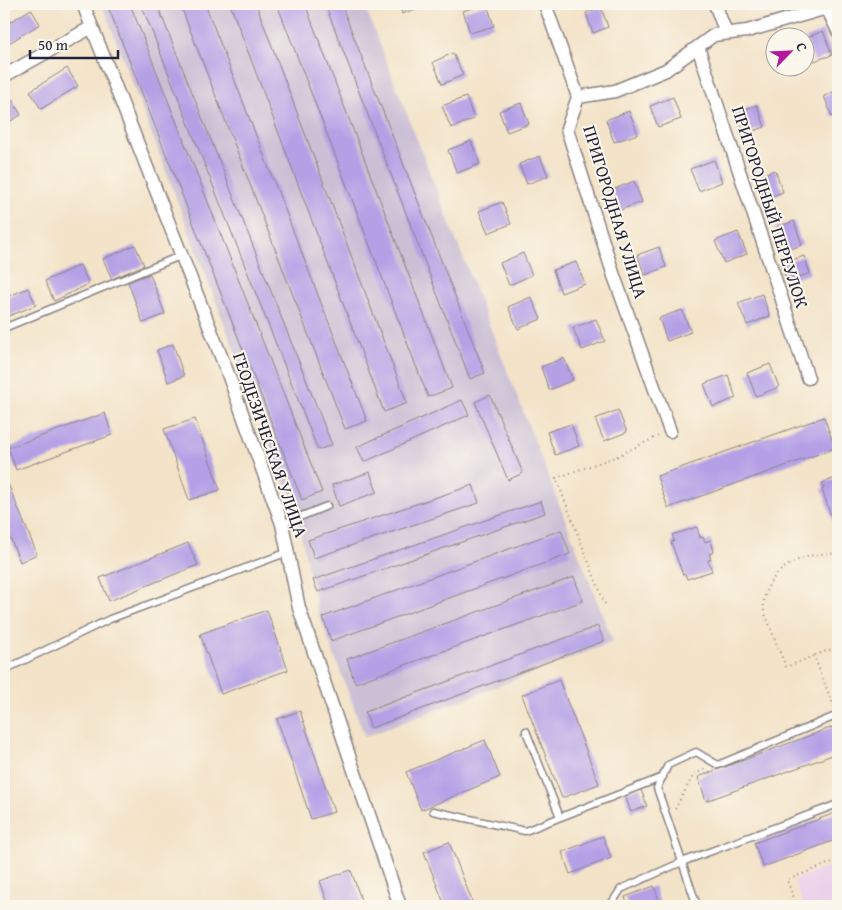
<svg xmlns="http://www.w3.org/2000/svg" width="842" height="910" viewBox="0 0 842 910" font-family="'Gentium Book Plus',serif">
  <rect width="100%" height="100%" fill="#fbf7ec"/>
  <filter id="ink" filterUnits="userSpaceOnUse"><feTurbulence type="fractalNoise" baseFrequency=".02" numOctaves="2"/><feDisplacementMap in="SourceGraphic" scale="10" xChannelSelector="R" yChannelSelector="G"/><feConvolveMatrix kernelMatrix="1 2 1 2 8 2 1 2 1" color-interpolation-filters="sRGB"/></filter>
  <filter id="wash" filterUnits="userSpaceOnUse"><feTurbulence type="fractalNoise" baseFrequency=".0096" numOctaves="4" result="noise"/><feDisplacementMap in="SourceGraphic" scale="20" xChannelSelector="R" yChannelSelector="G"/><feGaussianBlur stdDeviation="1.12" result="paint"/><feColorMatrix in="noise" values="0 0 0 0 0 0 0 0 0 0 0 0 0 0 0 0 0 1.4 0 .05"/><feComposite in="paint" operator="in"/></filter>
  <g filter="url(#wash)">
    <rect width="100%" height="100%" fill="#f3e3c8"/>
    <path fill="#ecd1ea" d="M838 863V906H804L794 880Z"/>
    <path fill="#cbbfd5" d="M102 4H364L613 642 365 737 318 612 296 511Z"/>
    <g id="blocks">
      <path fill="#b5a0e6" d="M107 4H130L322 492 302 500Z
        M141 4H157L332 445 318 450Z
        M180 4H205L367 421 345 429Z
        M230 4H256L407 403 384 412Z
        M277 4H305L452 388 428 397Z
        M325 4H341L485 373 470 379Z
        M399 4H428L402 14Z
        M487 4 494 26 470 33 463 11Z
        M601 7 608 27 593 33 586 13Z
        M31 9 40 24 9 43 4 34V26Z
        M823 31 832 55 814 61 806 38Z
        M453 53 463 75 442 84 433 62Z
        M67 68 78 86 41 109 30 91Z
        M838 90V115L832 117 824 96Z
        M466 97 474 119 451 128 442 106Z
        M673 97 681 119 658 127 650 106Z
        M12 99 21 115 4 125V104Z
        M521 103 529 124 507 132 499 111Z
        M757 105 765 127 744 134 736 112Z
        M629 111 638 134 614 142 606 120Z
        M471 141 480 164 457 173 448 150Z
        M540 156 548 176 527 184 519 164Z
        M714 160 722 182 699 191 690 169Z
        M775 170 783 192 765 199 756 177Z
        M634 181 642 202 620 210 612 190Z
        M502 202 511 224 488 233 479 211Z
        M794 221 802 245 785 251 776 228Z
        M738 232 747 254 724 263 715 241Z
        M135 245 144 265 112 279 103 259Z
        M659 247 666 267 645 275 637 255Z
        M523 253 532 275 509 285 500 263Z
        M804 256 810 273 787 282 781 264Z
        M576 262 585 284 561 293 553 270Z
        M80 265 89 284 54 301 45 281Z
        M150 274 165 314 143 323 128 282Z
        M28 288 36 305 4 318V298Z
        M762 294 770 316 747 325 738 303Z
        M531 297 541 319 518 329 508 307Z
        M682 310 691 332 667 341 659 318Z
        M596 319 605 341 582 350 573 328Z
        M173 344 184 376 168 382 157 350Z
        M564 358 573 380 549 390 541 367Z
        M770 364 779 387 756 396 747 373Z
        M728 375 736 398 713 407 704 384Z
        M490 395 523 473 508 480 475 402Z
        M462 400 469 415 364 462 357 447Z
        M618 410 627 432 604 441 595 419Z
        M105 413 112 435 16 470 8 448Z
        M824 417 835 448 668 508 657 476Z
        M195 419 220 490 189 500 164 429Z
        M571 424 579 446 555 455 547 432Z
        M370 472 377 492 339 506 332 485Z
        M4 474 37 554 20 562 4 523Z
        M838 477V528L836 522H833L822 489 824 488 822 483Z
        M473 485 479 503 314 558 308 540Z
        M541 501 545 513 318 592 313 580Z
        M697 527 700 538 703 537 705 542 711 540 714 552 709 554 711 559 708 560 712 571 687 579 685 574 683 575 671 542 674 541 672 535Z
        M561 530 570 554 331 641 323 617Z
        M188 543 198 565 109 601 100 578Z
        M574 577 583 601 355 683 347 659Z
        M267 610 288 670 221 694 200 634Z
        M598 626 604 641 371 728 365 712Z
        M559 680 599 784 562 798 522 695Z
        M300 711 334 812 311 819 277 719Z
        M838 725V753L706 801 698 777Z
        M485 740 500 777 421 810 406 772Z
        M640 787 647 806 631 812 624 793Z
        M838 812V839L763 867 754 843Z
        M603 836 611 858 570 874 562 852Z
        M449 842 474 906H445L424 852Z
        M351 870 363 906H329L320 881Z
        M654 886 661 906H628L625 897Z"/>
    </g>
  </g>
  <g filter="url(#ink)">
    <use href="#blocks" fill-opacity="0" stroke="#8a8282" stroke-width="1"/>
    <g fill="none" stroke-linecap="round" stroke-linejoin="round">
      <g stroke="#8a8282" stroke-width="9">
        <path id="lane" d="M4 328 180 256
          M282 524 327 506
          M4 670 110 619 288 552
          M526 731 560 817
          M433 811 525 831 663 777
          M610 906 621 889 682 862 838 804
          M697 906 657 788 668 765 696 752 718 765 838 715"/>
      </g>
      <g stroke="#8a8282" stroke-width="15">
        <path id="street" d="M83 4 228 374 282 524 299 608 400 906
          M545 4 578 97 567 129 614 276 670 431
          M715 4 726 33
          M827 8 838 31
          M698 47 808 378
          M4 76 92 27
          M578 97 615 91 666 70 714 35 747 31 827 8 833 4"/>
      </g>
      <path stroke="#8a8282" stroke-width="2" stroke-dasharray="1 4" stroke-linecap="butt" d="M605 604 556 478 618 456 658 436
        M815 655 838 647
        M834 707 814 656 786 667C780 652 774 638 769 623 767 619 764 613 764 609 761 570 806 550 838 554
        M675 809 694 774 706 769
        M797 906 787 880 838 860"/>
      <use href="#lane" stroke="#fff" stroke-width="6"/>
      <use href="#street" stroke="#fff" stroke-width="12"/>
    </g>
  </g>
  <g text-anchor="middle" stroke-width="4" stroke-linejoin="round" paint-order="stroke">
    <g font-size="18" fill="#22223b" stroke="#fbf7ec">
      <text transform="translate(770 207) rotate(72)" y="6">ПРИГОРОДНЫЙ ПЕРЕУЛОК</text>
      <text transform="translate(615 212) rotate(73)" y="6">ПРИГОРОДНАЯ УЛИЦА</text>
      <text transform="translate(270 445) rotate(71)" y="6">ГЕОДЕЗИЧЕСКАЯ УЛИЦА</text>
    </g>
  </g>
  <rect width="842" height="910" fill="none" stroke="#fbf7ec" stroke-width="20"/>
  <g transform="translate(790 52) rotate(66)"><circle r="24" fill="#fbf7ec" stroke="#a4a2a5"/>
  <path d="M0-4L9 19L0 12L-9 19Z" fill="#b5179e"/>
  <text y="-8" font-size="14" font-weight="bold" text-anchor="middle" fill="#22223b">С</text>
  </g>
  <path d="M30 50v8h88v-8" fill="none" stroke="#22223b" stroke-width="2.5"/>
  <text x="38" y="50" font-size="15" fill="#22223b" stroke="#fbf7ec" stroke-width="4" paint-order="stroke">50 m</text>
</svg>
